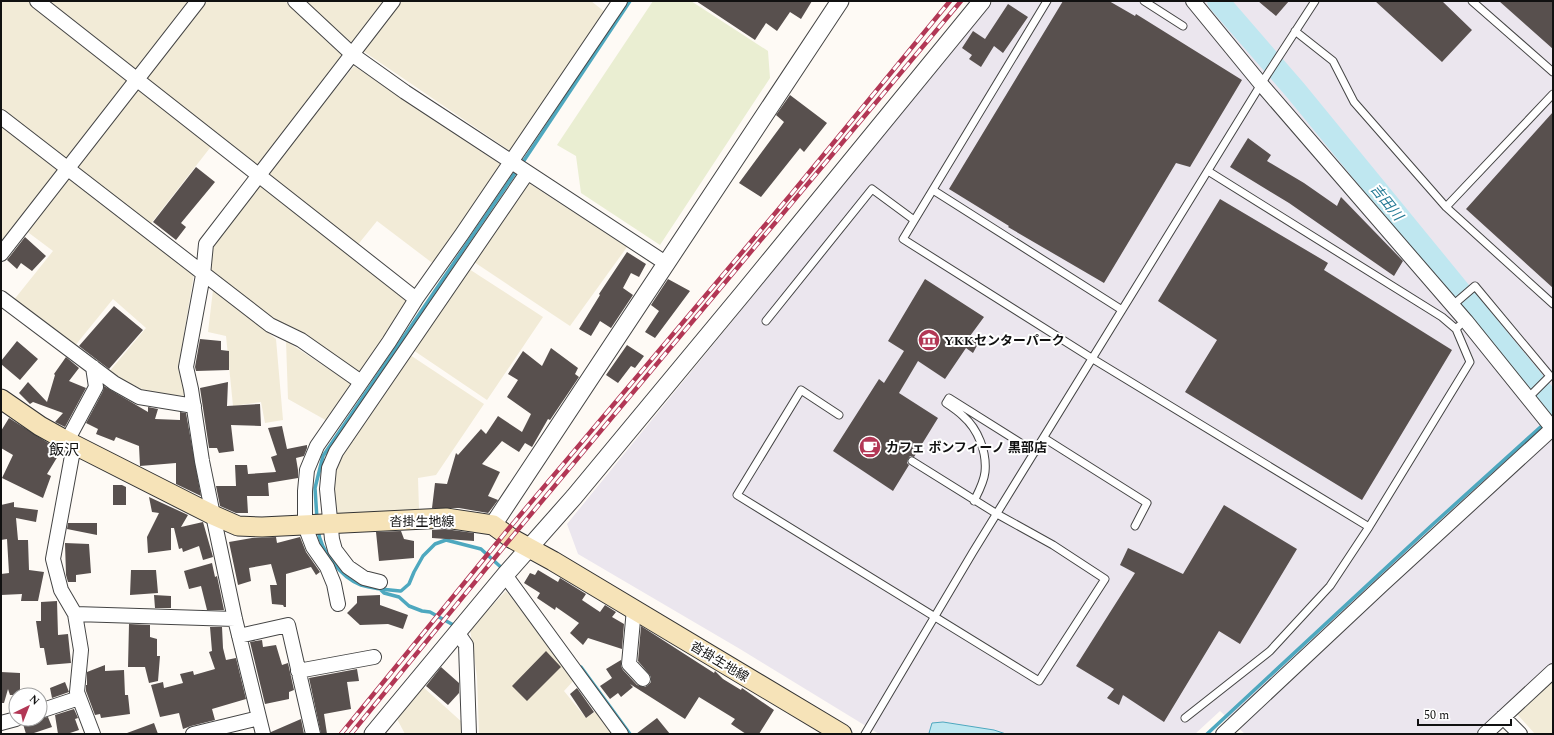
<svg xmlns="http://www.w3.org/2000/svg" width="1554" height="735" viewBox="0 0 1554 735" font-family="Spectral,'Noto Sans JP',serif">
  <rect width="100%" height="100%" fill="#fefaf5"/>
  <path fill="#ebe6ee" d="M993 1H1553V664L1477 734H1245L1220 711 1195 734H879L740 649 578 554 567 524Z"/>
  <path fill="#f2ebd7" d="M1 1H30L130 80 66 161 1 110Z
    M43 1H190L135 72Z
    M206 1H285L343 56 258 166 145 78Z
    M305 1H385L352 43Z
    M402 1H591L605 12 510 151 363 51Z
    M354 66 503 166 435 265 377 221 356 247 267 174Z
    M140 86 213 144 149 226 75 168Z
    M1 124 60 170 1 244Z
    M69 177 194 274 181 352 180 370 186 396 150 393 108 373 146 328 113 299 74 347 13 301 53 251 25 230Z
    M261 182 412 299 361 374 297 330 273 320 209 270 213 247Z
    M527 182 627 247 570 326 474 262Z
    M469 269 543 317 487 400 413 350Z
    M213 290 276 339 283 420 265 423 261 402 233 406 226 336 208 332Z
    M286 341 353 385 329 422 288 399Z
    M410 355 484 404 436 475 418 478 419 509 414 512 336 518 333 488 334 472 344 452Z
    M506 591 575 679 564 691 586 718 598 710 615 734H479L477 677 470 629Z
    M1553 681V734H1535L1517 714Z
    M422 686 464 724 465 734H405L396 717Z"/>
  <path fill="#eaeed2" d="M653 1H691L768 51 770 78 660 245 581 193 576 156 557 145Z"/>
  <path fill="#bfe7f0" stroke="#4ea8bf" d="M943 722 994 730 1006 734H932L929 733 932 723Z"/>
  <g fill="none" stroke-linecap="round" stroke-linejoin="round">
    <path stroke="#4ea8bf" stroke-width="3.5" d="M521 165 630 1
      M317 519 315 488 323 456 517 170
      M318 529C320 550 341 578 361 585 374 589 388 590 401 591L409 584 414 572 423 556 435 544 446 540 481 549 504 570
      M380 589 384 593 399 597 409 606 422 611 430 612 457 627
      M581 667 630 734
      M1207 734 1431 526 1545 423"/>
    <path stroke="#bfe7f0" stroke-width="22" d="M1218 1 1296 91 1553 405"/>
  </g>
  <path fill="#58504e" d="M696 1H812L801 19 790 12 777 31 766 23 755 40Z
    M1063 1H1109L1135 16 1136 14 1242 80 1190 167 1176 163 1104 283 1008 227 1009 226 949 189Z
    M1258 1H1289L1276 16Z
    M1375 1H1442L1472 30 1442 62Z
    M1499 1H1553V49Z
    M1008 4 1028 17 1003 53 994 46 981 67 969 59 972 55 962 48 973 31 985 39Z
    M790 95 827 123 804 152 800 148 761 197 739 183 784 122 776 115Z
    M1553 112V288L1466 209Z
    M1248 138 1271 155 1267 161 1304 183 1337 206 1341 197 1403 261 1394 276 1289 203 1230 167Z
    M196 167 215 182 181 223 186 227 176 240 153 222Z
    M1220 199 1328 263 1324 270 1452 350 1362 500 1185 392 1217 340 1158 301Z
    M25 237 46 256 32 271 21 263 17 269 7 260Z
    M627 252 646 264 639 277 631 273 623 288 633 295 611 328 600 321 591 336 579 329 600 295 599 294Z
    M668 279 690 291 655 338 645 332 659 311 651 305Z
    M925 279 984 317 970 336 979 342 973 353 966 348 945 379 918 361 899 393 938 418 914 457 910 456 908 459 907 463 909 465 893 491 833 451 879 379 884 383 904 351 888 341Z
    M114 306 143 330 109 369 79 346Z
    M200 339 221 341V350L229 351V370L196 371 195 367Z
    M17 341 38 359 20 380 1 364V361Z
    M627 345 644 356 635 368 631 366 618 383 606 375Z
    M551 348 578 368 575 374 579 377 550 420 548 419 532 447 525 443 519 452 502 441 482 464 500 472 488 496 498 500 489 512 488 513 459 508H432L435 483 447 484 456 453 458 455 481 429 486 434 498 416 522 432 531 414 507 397 518 380 508 374 523 351 542 366Z
    M66 357 79 368 69 381 86 388 65 427 55 422 63 413 33 402 30 404 19 393 28 382 47 402 55 375 54 374Z
    M228 382 227 406 260 404 261 426 231 425 234 451 219 453 217 448H209L200 388Z
    M104 386 148 412V407L158 409 155 419 180 420V412L186 413 201 496 176 484V463L140 466 139 446 116 437 114 441 96 434 98 429 86 423 103 391Z
    M9 418 61 451 47 474 51 476 43 498 2 478 13 455 1 448V431Z
    M282 426 287 449 307 445V448L304 456 296 458 298 470V478L268 483 269 496H247L248 513H236L220 506 216 486H236L235 465H247L248 474 276 472 271 457 277 455 268 428Z
    M113 485H122L126 487V505H113Z
    M149 497 188 515 181 527 203 522 213 557 203 560 199 546 183 552 182 548 179 549 174 528H171V550L148 553 147 537 159 513 152 512Z
    M14 502V507L38 510 36 522 16 518 18 540H28L29 570 44 572 38 601H21L22 594 1 595V574L9 573 7 539 1 540V505Z
    M1224 505 1297 549 1240 644 1219 631 1164 722 1123 695 1119 705 1107 698 1114 689 1076 666 1135 573 1120 565 1128 548 1183 574Z
    M68 523H97V535L67 529Z
    M445 529 474 533V541L432 538V530Z
    M401 531 404 539 414 541V558L379 561 376 532Z
    M276 537 277 543 300 537 306 552 320 572 316 575 311 567 286 574V607H284L283 605 272 604 270 585H277L271 564 249 568 251 581 238 585 229 542 252 538Z
    M65 543 89 544 91 573 76 575V582H68L66 575Z
    M212 563 215 577 217 576 224 610H207L201 586 189 589 184 571Z
    M131 570H156L158 593 130 595Z
    M538 570 558 582 560 578 586 594 582 600 600 612 605 605 616 612 612 617 624 624 622 649 588 638 583 645 570 633 579 623 556 607 555 610 537 598 540 593 524 583 530 573 535 575Z
    M154 595 171 596V608H155Z
    M380 595V605L408 615 403 629 388 624 360 625 347 613 357 603V596Z
    M57 601 58 635 68 634 71 663 47 665 44 648H40L36 621H41V602Z
    M129 624 150 625V637L157 639V656H160L158 681 149 683 145 667H128Z
    M641 626 714 673 715 671 723 679 741 690 742 688 774 710 759 734H746L731 724 735 719 699 697 685 719 630 684 633 687 621 697 618 693 610 699 600 686 612 678 606 669 621 660V666L623 670 637 685 645 687 648 685 651 682V677L649 674 638 661Z
    M210 627H222L223 648 226 660 236 658 246 699 212 709 215 720 191 726 183 729 179 713 160 717 151 685 163 682 164 688 183 683 180 674 193 671 194 675 215 669 209 652 212 651Z
    M262 640 263 647 276 645 282 665 288 663 294 690 289 692V699L265 704 250 642Z
    M546 651 561 667 527 701 512 686Z
    M105 665V671L124 670 125 695H128L130 714 101 718 100 714 95 715 86 691V685H87V672Z
    M441 667 459 683V693L448 705 426 686Z
    M357 669 359 681 347 682 351 709 324 714 327 734H321L309 678Z
    M1 672 20 673V695H10L8 689 4 703H1Z
    M65 682 69 692 52 698 50 688Z
    M577 688 594 712 586 718 570 694Z
    M74 709 78 718 75 719 79 730 67 734H58L55 715Z
    M48 717 52 727 31 734H26L23 724 35 719Z
    M657 718 670 734H636Z
    M301 719 304 734H271V732Z
    M154 723 158 734H127V733Z"/>
  <g fill="none" stroke-linecap="round" stroke-linejoin="round">
    <g stroke="#444" stroke-width="9">
      <path id="service" d="M1047 1 903 239 1093 359 1369 527 1330 586 1270 651 1185 718
        M1144 1 1183 26
        M1472 1 1553 72
        M1295 31 1333 61 1354 102 1446 207 1553 304
        M1208 171 1442 317 1456 329
        M933 190 1122 310
        M1446 207 1553 94
        M1453 305 1475 286 1550 376 1528 398
        M766 321 872 189 914 220
        M839 415 801 390 737 495 1039 681 1105 579 1053 545 997 514 912 461
        M1044 438 1147 503 1135 526
        M974 501C979 491 984 482 985 472 987 452 978 429 963 416 958 411 952 407 946 403L949 398 1035 452
        M1369 527 1470 362 1456 329 1459 326
        M865 734 973 552 1263 81 1315 1"/>
    </g>
    <g stroke="#444" stroke-width="16">
      <path id="minor" d="M37 1 416 299
        M295 1 353 55 405 92 667 264
        M1193 1 1261 84 1466 321 1553 429
        M1 117 270 325 301 340 361 382
        M1 254 198 1
        M1 298 114 383 139 397 194 406
        M67 441 96 387 93 367
        M74 445 53 559 61 590 75 614 81 650 77 692 93 734
        M505 575 621 734
        M380 582 364 578 348 567 335 550 332 539 327 489 329 468 336 452 527 173
        M338 604 334 584 327 567 313 547 305 526V491L307 470 317 446 389 342 416 299 462 234 620 1
        M634 609 629 664 643 679
        M75 614 235 619
        M457 632 466 645 469 734
        M239 636 288 625 313 734
        M298 671 374 657
        M40 711 79 698
        M1503 717 1520 734
        M1 723 16 719
        M193 734 259 718
        M263 734 235 619 213 515 202 461 191 389 186 367 203 275 206 244 393 1
        M1223 734 1382 585 1552 429
        M1485 734 1553 671"/>
    </g>
    <g stroke="#444" stroke-width="19">
      <path id="tertiary" d="M493 525 840 1
        M373 734 505 575 574 497 744 292 982 1"/>
    </g>
    <g stroke="#333" stroke-width="21">
      <path id="secondary" d="M1 399 40 426 67 441 213 515 238 526 262 527 446 518 493 525 511 538 553 561 842 734"/>
    </g>
    <use href="#service" stroke="#fff" stroke-width="7"/>
    <use href="#minor" stroke="#fff" stroke-width="14"/>
    <use href="#tertiary" stroke="#fff" stroke-width="17"/>
    <use href="#secondary" stroke="#f6e3b8" stroke-width="19"/>
    <g stroke="#b23755" stroke-width="4.5">
      <path id="rail" d="M341 734 505 533 793 192 950 1
        M351 734 511 538 961 1"/>
    </g>
    <use href="#rail" stroke="#fff" stroke-width="3" stroke-dasharray="9" stroke-linecap="butt"/>
  </g>
  <defs>
    <g id="museum-disc" transform="scale(1.15)"><circle r="9.5" fill="#b23755" stroke="#fff"/><path d="M0-6L6-3V-2H-6V-3ZM-5-1h2V3h-2ZM-1-1h2V3h-2ZM3-1h2V3H3ZM-6 4H6V6H-6Z" fill="#fff"/></g>
    <g id="cafe-disc" transform="scale(1.15)"><circle r="9.5" fill="#b23755" stroke="#fff"/><path d="M-5.5-4.5H6V0H3Q3 3.5 0 3.5H-2.5Q-5.5 3.5-5.5 0ZM3-3.2v2h1.7v-2ZM-6 4.5H4V6H-6Z" fill="#fff"/></g>
  </defs>
  <g fill-rule="evenodd">
    <use href="#museum-disc" x="929" y="340"/>
    <use href="#cafe-disc" x="870" y="447"/>
  </g>
  <g text-anchor="middle" stroke-width="4" stroke-linejoin="round" paint-order="stroke">
    <g font-size="13" font-weight="bold" fill="#111" stroke="#fff" text-anchor="start">
      <text x="944" y="345">YKKセンターパーク</text>
      <text x="886" y="452">カフェ ボンフィーノ 黒部店</text>
    </g>
    <g font-size="13" fill="#111" stroke="#fff">
      <text x="422" y="526">沓掛生地線</text>
      <text transform="translate(720 661) rotate(31)" y="5">沓掛生地線</text>
    </g>
    <g font-size="14" font-style="italic" fill="#267b96" stroke="#fff">
      <text transform="translate(1387 202) rotate(51)" y="5">吉田川</text>
    </g>
    <g font-size="15" fill="#111" stroke="#fff">
      <text x="64" y="455">飯沢</text>
    </g>
  </g>
  <rect width="1554" height="735" fill="none" stroke="#111111" stroke-width="4"/>
  <g transform="translate(28 707) rotate(43)"><circle r="19" fill="#ffffff" stroke="#a0a0a0"/>
  <path d="M0-3L7 15L0 10L-7 15Z" fill="#b23755"/>
  <text y="-6" font-size="11" font-weight="bold" text-anchor="middle" fill="#111111">N</text>
  </g>
  <path d="M1418 719v6h93v-6" fill="none" stroke="#111111" stroke-width="2"/>
  <text x="1424" y="719" font-size="12" fill="#111111" stroke="#ffffff" stroke-width="3" paint-order="stroke">50 m</text>
</svg>
